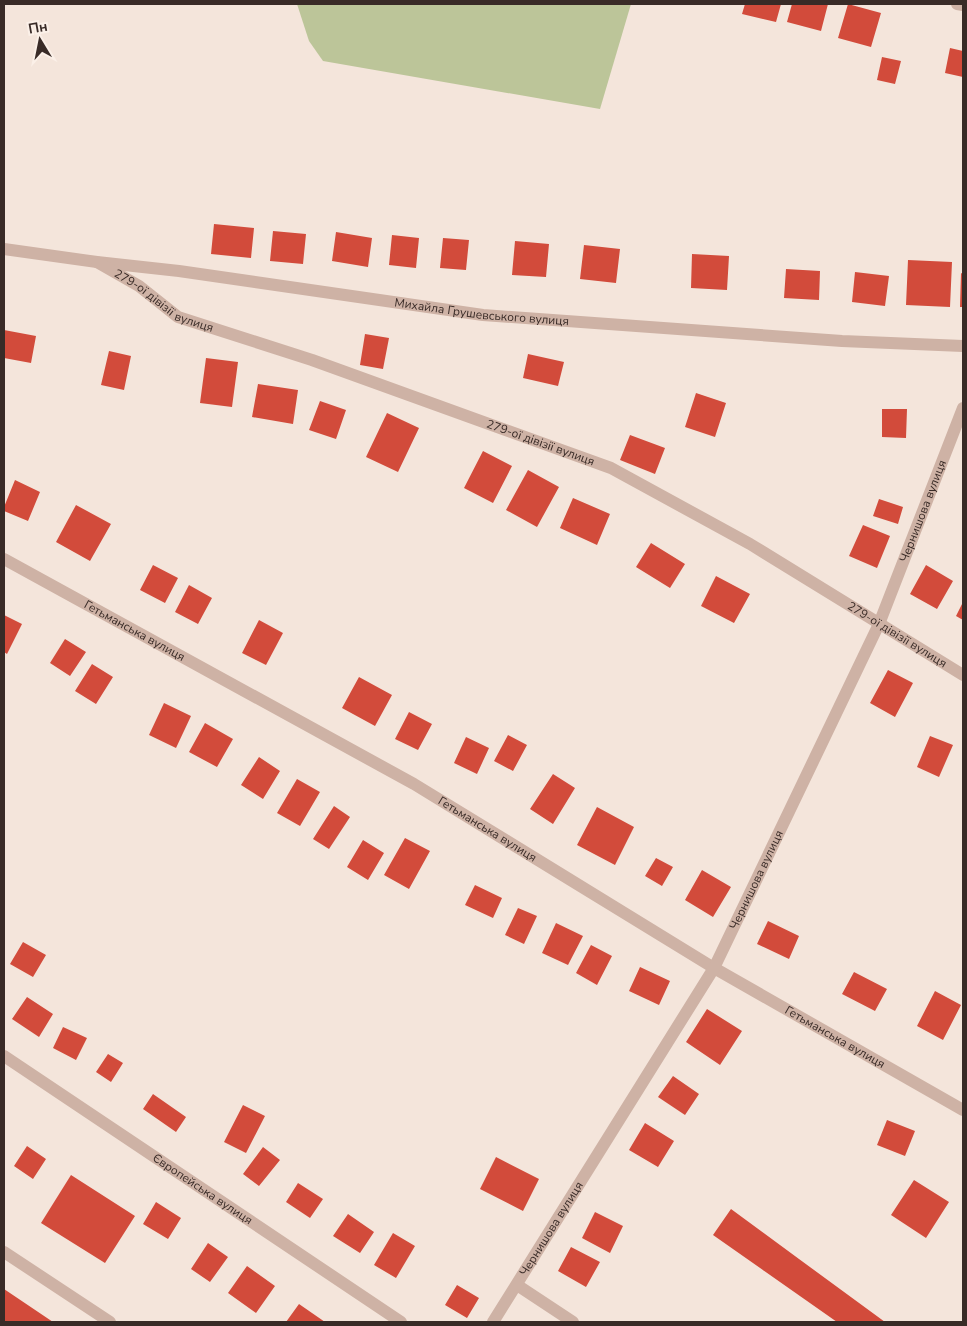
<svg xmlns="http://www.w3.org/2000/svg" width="967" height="1326" viewBox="0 0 967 1326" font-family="'Nunito Sans',sans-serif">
  <rect width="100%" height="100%" fill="#f4e5db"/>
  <path fill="#bcc599" d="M297 4H631L600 109 323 61 309 41Z"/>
  <path fill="#d24b3b" d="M745 4H781L776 22 742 14Z
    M792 4H828L821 31 787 22Z
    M848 4 881 13 871 47 838 38Z
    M950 48 963 51V77L945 73Z
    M882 57 901 61 895 84 877 80Z
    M214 224 254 228 251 258 211 254Z
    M273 231 306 234 303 264 270 261Z
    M336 232 372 238 368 267 332 261Z
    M392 235 419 238 416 268 389 265Z
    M443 238 469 240 466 270 440 268Z
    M515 241 549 244 546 277 512 275Z
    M584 245 620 249 616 283 580 279Z
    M692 254 729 256 727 290 691 288Z
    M908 260 952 262 950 307 906 305Z
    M786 269 820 271 819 300 784 298Z
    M855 272 889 276 885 306 852 302Z
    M961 273 963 274V307H960Z
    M4 330 36 336 31 363 4 358Z
    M365 334 389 338 383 369 360 365Z
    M109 351 131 356 124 390 101 385Z
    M528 354 564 362 558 386 523 378Z
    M206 358 238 362 232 407 200 403Z
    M258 384 298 390 293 424 252 417Z
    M696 393 726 403 715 437 685 427Z
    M320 401 346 410 336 439 309 430Z
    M882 409H907L906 438 882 437Z
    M387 413 419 428 398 472 366 457Z
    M630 435 665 448 655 474 620 460Z
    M483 451 512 466 493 503 464 488Z
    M528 470 559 487 537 527 506 510Z
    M15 480 40 492 28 521 4 511V507Z
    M573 498 610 514 597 545 560 528Z
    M879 499 903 507 898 524 873 516Z
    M76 505 111 524 90 561 56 542Z
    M863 525 890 536 877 568 849 556Z
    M651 543 685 564 670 588 636 567Z
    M153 565 178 578 165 603 140 590Z
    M926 565 953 581 937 609 910 594Z
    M716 576 750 594 734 623 701 606Z
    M189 585 212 598 198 624 175 612Z
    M963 602V620L956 616Z
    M4 615 22 624 7 654 4 652Z
    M259 620 283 633 266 665 242 653Z
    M65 639 86 652 70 676 50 663Z
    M92 664 113 677 96 704 75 691Z
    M888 670 913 683 895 717 870 703Z
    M359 677 392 695 375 726 342 708Z
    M164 703 191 716 176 748 149 735Z
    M409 712 432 724 418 750 395 739Z
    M205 723 233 739 217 767 189 752Z
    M508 735 527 745 513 771 494 761Z
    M930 736 953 745 939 777 917 767Z
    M466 737 489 748 477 774 454 763Z
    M259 757 280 771 263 799 241 785Z
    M553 774 575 788 553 824 530 809Z
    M297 779 320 792 300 826 277 813Z
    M334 806 350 817 329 849 313 839Z
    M597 807 634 827 615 865 577 845Z
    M405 838 430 851 409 889 384 875Z
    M363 840 384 853 368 880 347 867Z
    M656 858 673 867 662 886 645 876Z
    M702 870 731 887 713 917 685 900Z
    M475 885 502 898 493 918 465 905Z
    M518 908 537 916 524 944 505 935Z
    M768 921 799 936 789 959 757 944Z
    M556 923 583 936 568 965 542 953Z
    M23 942 46 955 33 977 10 964Z
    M591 945 612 956 597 985 576 973Z
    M640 967 670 981 659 1005 629 991Z
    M854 972 887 989 875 1011 842 994Z
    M935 991 961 1005 943 1040 917 1026Z
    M27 997 53 1014 39 1037 12 1019Z
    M707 1009 742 1031 720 1065 686 1042Z
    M63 1027 87 1038 76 1060 53 1048Z
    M108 1054 123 1063 111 1082 96 1072Z
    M673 1076 699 1094 685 1115 658 1097Z
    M153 1094 186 1117 176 1132 143 1109Z
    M243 1105 265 1116 246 1153 224 1142Z
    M887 1120 915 1131 905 1156 877 1145Z
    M645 1123 674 1141 658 1167 629 1150Z
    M27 1146 46 1159 33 1179 14 1166Z
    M263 1147 280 1160 259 1186 243 1174Z
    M496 1157 539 1179 523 1211 480 1189Z
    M71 1175 135 1216 105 1263 41 1223Z
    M914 1180 949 1202 926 1238 891 1215Z
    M298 1183 323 1199 310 1218 286 1202Z
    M156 1202 181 1218 168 1239 143 1224Z
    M731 1209 799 1259 885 1322H837L713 1235Z
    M595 1212 623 1226 610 1253 582 1238Z
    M348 1214 374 1232 360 1253 333 1236Z
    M393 1233 415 1246 396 1278 374 1265Z
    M208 1243 228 1257 210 1282 191 1269Z
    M571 1247 600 1262 586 1287 558 1271Z
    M247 1266 275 1286 256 1313 228 1293Z
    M457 1285 479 1298 467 1318 445 1305Z
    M4 1289 53 1322H4Z
    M299 1304 325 1322H286Z"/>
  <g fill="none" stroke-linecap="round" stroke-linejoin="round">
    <g stroke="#ceb2a5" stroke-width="12">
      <path d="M957 4 963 5"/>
      <path id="s1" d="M4 249 97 262 179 271 483 315 842 341 963 346"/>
      <path id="s2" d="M97 262 139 286 178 317 312 360 611 468 750 544 963 675"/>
      <path id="s3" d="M4 559 414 784 714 968 963 1110"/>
      <path id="s4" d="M4 1056 401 1322"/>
      <path d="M4 1252 110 1322"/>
      <path d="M517 1285 573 1322"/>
      <path id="s5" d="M493 1322 714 968 879 624 963 408"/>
    </g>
  </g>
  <g text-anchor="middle" stroke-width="4" stroke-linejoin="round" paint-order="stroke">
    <g font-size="12" fill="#392b27" stroke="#fbf0e8">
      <text dy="4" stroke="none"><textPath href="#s2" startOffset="78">279-ої дівізії вулиця</textPath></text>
      <text dy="4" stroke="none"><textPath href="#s1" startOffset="482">Михайла Грушевського вулиця</textPath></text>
      <text dy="4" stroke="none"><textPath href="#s2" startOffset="482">279-ої дівізії вулиця</textPath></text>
      <text dy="4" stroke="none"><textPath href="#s5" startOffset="920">Чернишова вулиця</textPath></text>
      <text dy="4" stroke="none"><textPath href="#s3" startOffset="149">Гетьманська вулиця</textPath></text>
      <text dy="4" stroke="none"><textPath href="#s2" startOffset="888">279-ої дівізії вулиця</textPath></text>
      <text dy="4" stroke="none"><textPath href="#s3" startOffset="554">Гетьманська вулиця</textPath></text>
      <text dy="4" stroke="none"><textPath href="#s5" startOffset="515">Чернишова вулиця</textPath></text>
      <text dy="4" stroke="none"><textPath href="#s3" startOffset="959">Гетьманська вулиця</textPath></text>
      <text dy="4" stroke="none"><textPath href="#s4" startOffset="239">Європейська вулиця</textPath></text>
      <text dy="4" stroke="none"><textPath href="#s5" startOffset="110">Чернишова вулиця</textPath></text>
    </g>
  </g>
  <rect width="967" height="1326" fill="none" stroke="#392b27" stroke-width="10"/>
  <g transform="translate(40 40) rotate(350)" stroke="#fbf0e8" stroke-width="4" paint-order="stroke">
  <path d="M0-4L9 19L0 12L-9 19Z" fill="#392b27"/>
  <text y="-8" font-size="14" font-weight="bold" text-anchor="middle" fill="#392b27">Пн</text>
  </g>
</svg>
